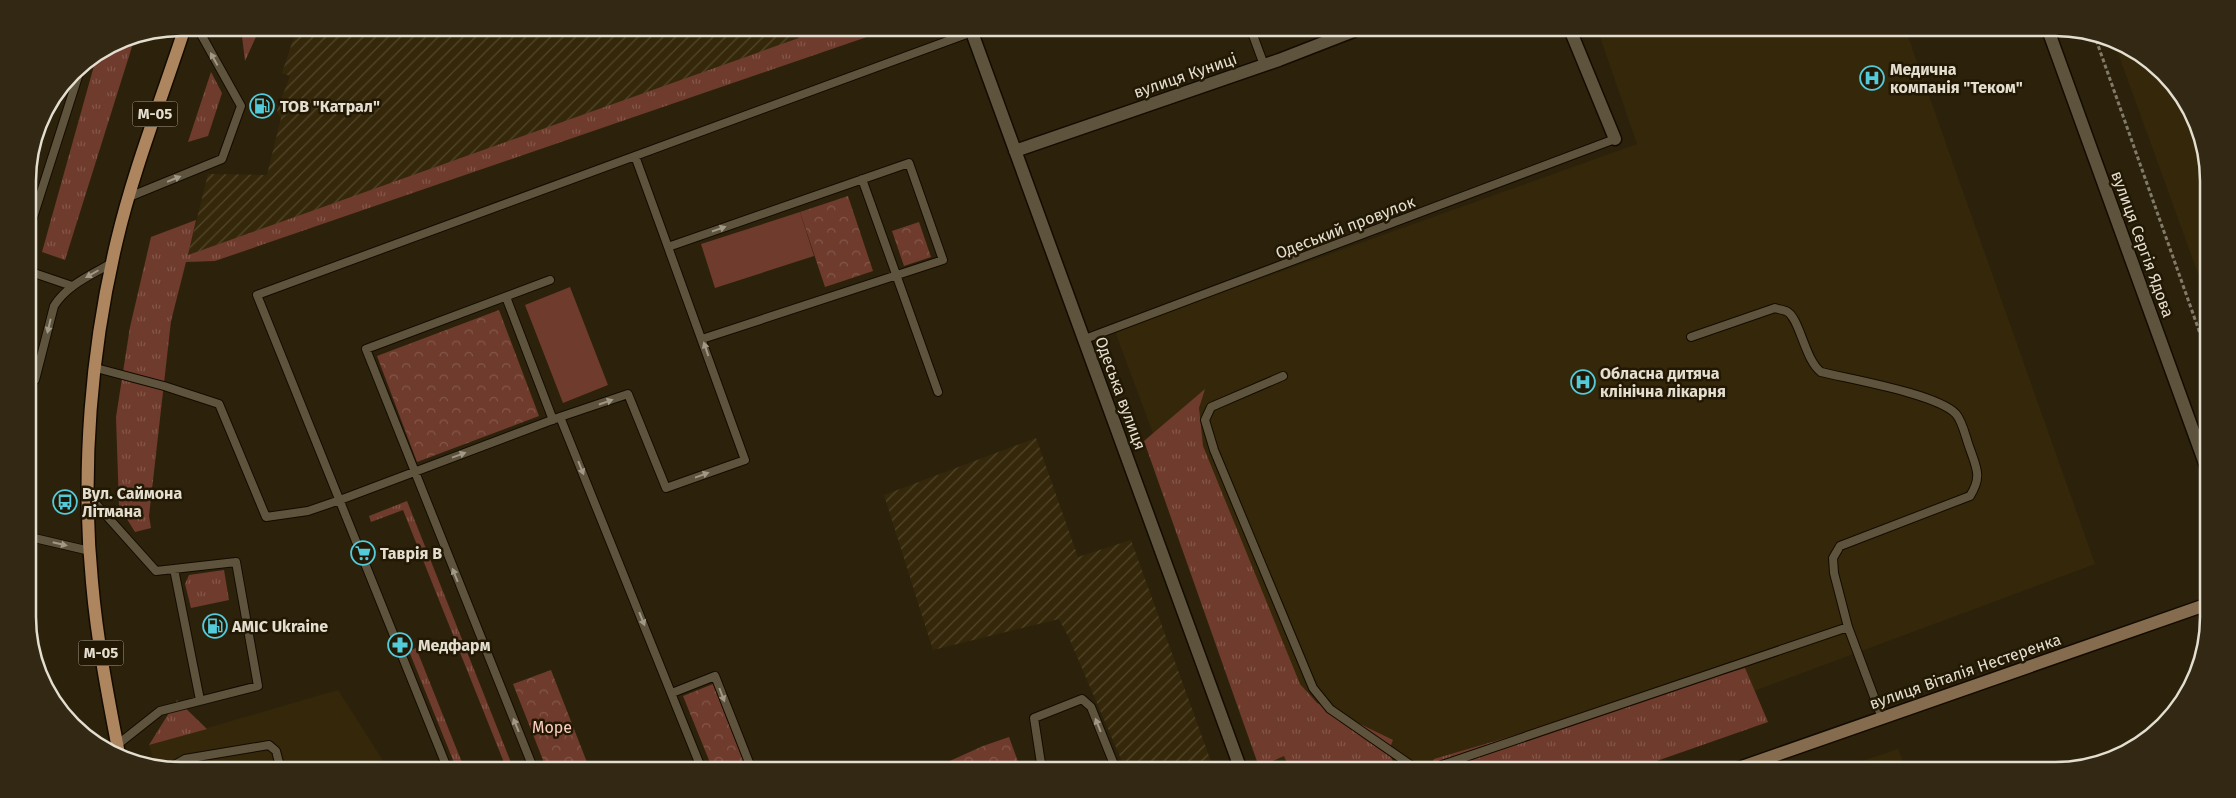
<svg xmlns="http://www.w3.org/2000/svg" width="2236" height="798" viewBox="0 0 2236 798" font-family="'Fira Sans',sans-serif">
  <defs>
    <pattern id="industrial-furrows" width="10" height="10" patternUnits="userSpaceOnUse" patternTransform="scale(1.25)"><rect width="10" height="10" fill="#35280a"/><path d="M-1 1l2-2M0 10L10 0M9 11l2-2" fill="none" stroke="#52472d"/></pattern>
    <pattern id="grass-tufts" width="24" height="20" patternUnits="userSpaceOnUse" patternTransform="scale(1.25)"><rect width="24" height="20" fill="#6f3b2d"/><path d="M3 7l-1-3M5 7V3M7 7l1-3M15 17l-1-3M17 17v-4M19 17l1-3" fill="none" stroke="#83574a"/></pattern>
    <pattern id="forest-crowns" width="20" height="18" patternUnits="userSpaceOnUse" patternTransform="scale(1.25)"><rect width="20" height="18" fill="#6f3b2d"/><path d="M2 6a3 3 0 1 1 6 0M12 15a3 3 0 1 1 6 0" fill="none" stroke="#83574a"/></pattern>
  </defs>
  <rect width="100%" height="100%" fill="#2c220c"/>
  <path fill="#35280a" d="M1597 28H1905L2095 564 1542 770H1278L1115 331 1637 144Z
    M2114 42 2171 80 2197 122 2207 161 2208 301Z
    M338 690 389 770H181L155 766 149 745Z
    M2146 737 2147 739 2113 759 2064 770H2054Z
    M1898 749 1906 770H1836Z"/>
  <path fill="url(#industrial-furrows)" d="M297 28H830L188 255 208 174 267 175 281 118 277 111 290 76 282 73Z
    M1036 438 1078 557 1131 540 1214 770H1136L1133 763 1124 766 1069 638 1059 619 933 650 884 495Z"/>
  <path fill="url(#grass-tufts)" d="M241 28H260L245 61Z
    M827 28H893L215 261 186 262 171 321 149 516 151 528 135 532 119 506 116 417 130 327 151 237 196 220 188 255Z
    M135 37 65 260 42 252 97 55 123 39Z
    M211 72 222 93 208 136 188 142Z
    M1205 389 1199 408 1203 446 1300 684 1317 703 1393 740 1389 750 1394 765 1380 770H1290L1284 756 1259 767 1144 441Z
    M407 501 514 770H507L403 510 371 522 369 516Z
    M224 570 229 600 191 608 185 584 189 575Z
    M416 648 465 770H457L409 651Z
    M1745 668 1768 722 1631 770H1427L1434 759Z
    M177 700 207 729 149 745Z"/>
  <path fill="url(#forest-crowns)" d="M848 196 873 271 825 287 800 212Z
    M919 222 931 257 904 266 892 231Z
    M499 310 539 416 417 462 377 356Z
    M551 670 590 770H547L513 684Z
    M713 684 747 770H713L683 696Z
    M1009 737 1021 770H933L932 769 983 746Z"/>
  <path fill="#6f3b2d" d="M800 212 814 256 715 288 701 244Z
    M570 287 608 385 563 403 525 305Z"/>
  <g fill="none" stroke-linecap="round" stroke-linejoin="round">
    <g stroke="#140b00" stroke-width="10">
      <path id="service" d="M1250 27 1264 65
        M635 156 668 247
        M862 179 938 392
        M129 197 222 159 241 106 197 27
        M28 233 82 64
        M28 271 72 286
        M506 297 553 420
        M1691 337 1775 308C1778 309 1783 310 1786 311 1800 317 1804 359 1821 372 1849 379 1938 394 1956 414 1963 422 1966 439 1970 449 1977 469 1982 477 1970 496L1840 546 1833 558 1834 573 1848 627 1882 718
        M1085 339 1615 139
        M96 368 164 386 219 404 266 517 308 511 340 500 560 417 702 770
        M1283 376 1211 407 1205 420 1214 450 1313 688 1330 709 1415 768 1436 767 1848 627
        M29 384 35 380 54 306C67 285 91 275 112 263
        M560 417 628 394 666 488 745 460 668 247 909 163 943 260 702 339
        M88 495 156 571 236 562 258 686 160 711 117 745
        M30 537 90 551
        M174 569 200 700
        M672 693 715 676 752 770
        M169 768 185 759 269 745 276 751 281 770
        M448 770 257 295 972 32
        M534 770 366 349 550 280
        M1042 770 1034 718 1082 699 1091 707 1115 767 1112 770"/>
    </g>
    <g stroke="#140b00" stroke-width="15">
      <path id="minor" d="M970 27 1241 770
        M1569 27 1615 139
        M1015 151 1279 60 1364 27"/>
    </g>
    <g stroke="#140b00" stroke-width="15">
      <path id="tertiary" d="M2047 27 2208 472"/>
    </g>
    <g stroke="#140b00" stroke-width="15">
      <path id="secondary" d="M1733 770 2208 604"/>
    </g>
    <g stroke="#140b00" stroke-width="15">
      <path id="primary" d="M119 754C108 697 97 640 92 582 81 470 91 349 117 240 134 168 162 98 185 27"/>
    </g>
    <path stroke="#837b69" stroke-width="3" stroke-dasharray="4 2.5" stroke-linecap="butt" d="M2094 34 2208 356
      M2204 589 2202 567 2208 560"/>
    <use href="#service" stroke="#5e533c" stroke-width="8"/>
    <use href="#minor" stroke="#5e533c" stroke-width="12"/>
    <use href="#tertiary" stroke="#5e533c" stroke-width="12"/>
    <use href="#secondary" stroke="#856c4e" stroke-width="12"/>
    <use href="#primary" stroke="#ad855f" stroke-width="12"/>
  </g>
  <defs><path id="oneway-solid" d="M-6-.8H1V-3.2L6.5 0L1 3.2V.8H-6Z" transform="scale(1.25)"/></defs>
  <g fill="#a19886">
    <use href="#oneway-solid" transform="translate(214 59) rotate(-119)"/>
    <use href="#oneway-solid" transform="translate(174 179) rotate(-22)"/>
    <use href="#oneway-solid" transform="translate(719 229) rotate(-19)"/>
    <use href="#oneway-solid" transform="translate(92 274) rotate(150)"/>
    <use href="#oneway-solid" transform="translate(49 326) rotate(103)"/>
    <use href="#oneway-solid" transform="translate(706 349) rotate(-109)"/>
    <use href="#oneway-solid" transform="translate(606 402) rotate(-19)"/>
    <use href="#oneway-solid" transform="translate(459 455) rotate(-20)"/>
    <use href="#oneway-solid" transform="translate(581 468) rotate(68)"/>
    <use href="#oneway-solid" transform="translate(702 475) rotate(-20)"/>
    <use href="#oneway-solid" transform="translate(60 544) rotate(13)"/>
    <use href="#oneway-solid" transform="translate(455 575) rotate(-112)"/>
    <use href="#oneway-solid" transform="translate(642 619) rotate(68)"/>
    <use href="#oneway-solid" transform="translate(722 695) rotate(69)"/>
    <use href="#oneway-solid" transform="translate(516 725) rotate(-112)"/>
    <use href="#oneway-solid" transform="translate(1098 725) rotate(-112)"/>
  </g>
  <defs>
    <g id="hospital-ring" transform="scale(1.25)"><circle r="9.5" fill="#221803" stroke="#53cbdb" stroke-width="1.5"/><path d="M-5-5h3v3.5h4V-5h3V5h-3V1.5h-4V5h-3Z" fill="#53cbdb"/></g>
    <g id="fuel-ring" transform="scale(1.25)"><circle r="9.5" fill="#221803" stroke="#53cbdb" stroke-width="1.5"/><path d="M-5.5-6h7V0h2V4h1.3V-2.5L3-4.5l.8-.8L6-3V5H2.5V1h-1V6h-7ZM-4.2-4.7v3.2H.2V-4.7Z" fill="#53cbdb"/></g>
    <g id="bus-ring" transform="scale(1.25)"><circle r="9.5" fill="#221803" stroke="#53cbdb" stroke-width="1.5"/><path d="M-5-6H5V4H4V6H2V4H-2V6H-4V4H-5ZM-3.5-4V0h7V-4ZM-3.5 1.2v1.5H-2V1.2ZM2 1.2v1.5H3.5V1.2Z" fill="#53cbdb"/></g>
    <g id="supermarket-ring" transform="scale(1.25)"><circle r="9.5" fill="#221803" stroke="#53cbdb" stroke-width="1.5"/><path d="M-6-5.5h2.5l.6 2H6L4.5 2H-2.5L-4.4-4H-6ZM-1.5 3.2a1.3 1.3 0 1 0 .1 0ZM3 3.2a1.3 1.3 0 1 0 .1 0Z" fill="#53cbdb"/></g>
    <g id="pharmacy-ring" transform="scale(1.25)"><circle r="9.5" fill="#221803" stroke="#53cbdb" stroke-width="1.5"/><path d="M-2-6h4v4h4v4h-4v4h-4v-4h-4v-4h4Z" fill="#53cbdb"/></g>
  </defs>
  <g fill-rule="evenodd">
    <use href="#hospital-ring" x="1872" y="78"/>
    <use href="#fuel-ring" x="262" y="106"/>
    <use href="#hospital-ring" x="1583" y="382"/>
    <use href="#bus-ring" x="65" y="502"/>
    <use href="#supermarket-ring" x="363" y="553"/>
    <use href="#fuel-ring" x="215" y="626"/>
    <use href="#pharmacy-ring" x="400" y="645"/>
  </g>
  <g text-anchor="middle" stroke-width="5" stroke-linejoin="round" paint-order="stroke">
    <g fill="#221803" stroke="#aaa392" stroke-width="1">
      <rect x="132.5" y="101.5" width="45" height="25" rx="4"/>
      <rect x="78.5" y="640.5" width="45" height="25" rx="4"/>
    </g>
    <g font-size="15" font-weight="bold" fill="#e4ded0">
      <text x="155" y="119">М-05</text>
      <text x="101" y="658">М-05</text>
    </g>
    <g font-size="16" font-weight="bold" fill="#e4ded0" stroke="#221803" text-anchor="start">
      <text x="1890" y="75">Медична<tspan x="1890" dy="18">компанія "Теком"</tspan></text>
      <text x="280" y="112">ТОВ "Катрал"</text>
      <text x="1600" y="379">Обласна дитяча<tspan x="1600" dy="18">клінічна лікарня</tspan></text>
      <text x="82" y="499">Вул. Саймона<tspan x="82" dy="18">Літмана</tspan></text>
      <text x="380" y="559">Таврія В</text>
      <text x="232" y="632">AMIC Ukraine</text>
      <text x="418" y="651">Медфарм</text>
    </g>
    <g font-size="16" fill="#e4ded0" stroke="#221803">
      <text transform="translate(1185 75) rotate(-19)" y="6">вулиця Куниці</text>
      <text transform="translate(1345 227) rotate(-21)" y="6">Одеський провулок</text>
      <text transform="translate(2143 244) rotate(70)" y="6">вулиця Сергія Ядова</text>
      <text transform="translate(1121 393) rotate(70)" y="6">Одеська вулиця</text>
      <text transform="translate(1965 671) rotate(-19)" y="6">вулиця Віталія Нестеренка</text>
    </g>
    <g font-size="16" fill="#fed0c3" stroke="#221803">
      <text x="552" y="733">Море</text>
    </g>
  </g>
  <path d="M0 0H2236V798H0ZM181 36H2055A145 145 0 0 1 2200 181V617A145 145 0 0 1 2055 762H181A145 145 0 0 1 36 617V181A145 145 0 0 1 181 36Z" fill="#322813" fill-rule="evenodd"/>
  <path fill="none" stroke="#e4ded0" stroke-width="2.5" d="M181 36H2055A145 145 0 0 1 2200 181V617A145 145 0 0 1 2055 762H181A145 145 0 0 1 36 617V181A145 145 0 0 1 181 36Z"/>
</svg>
